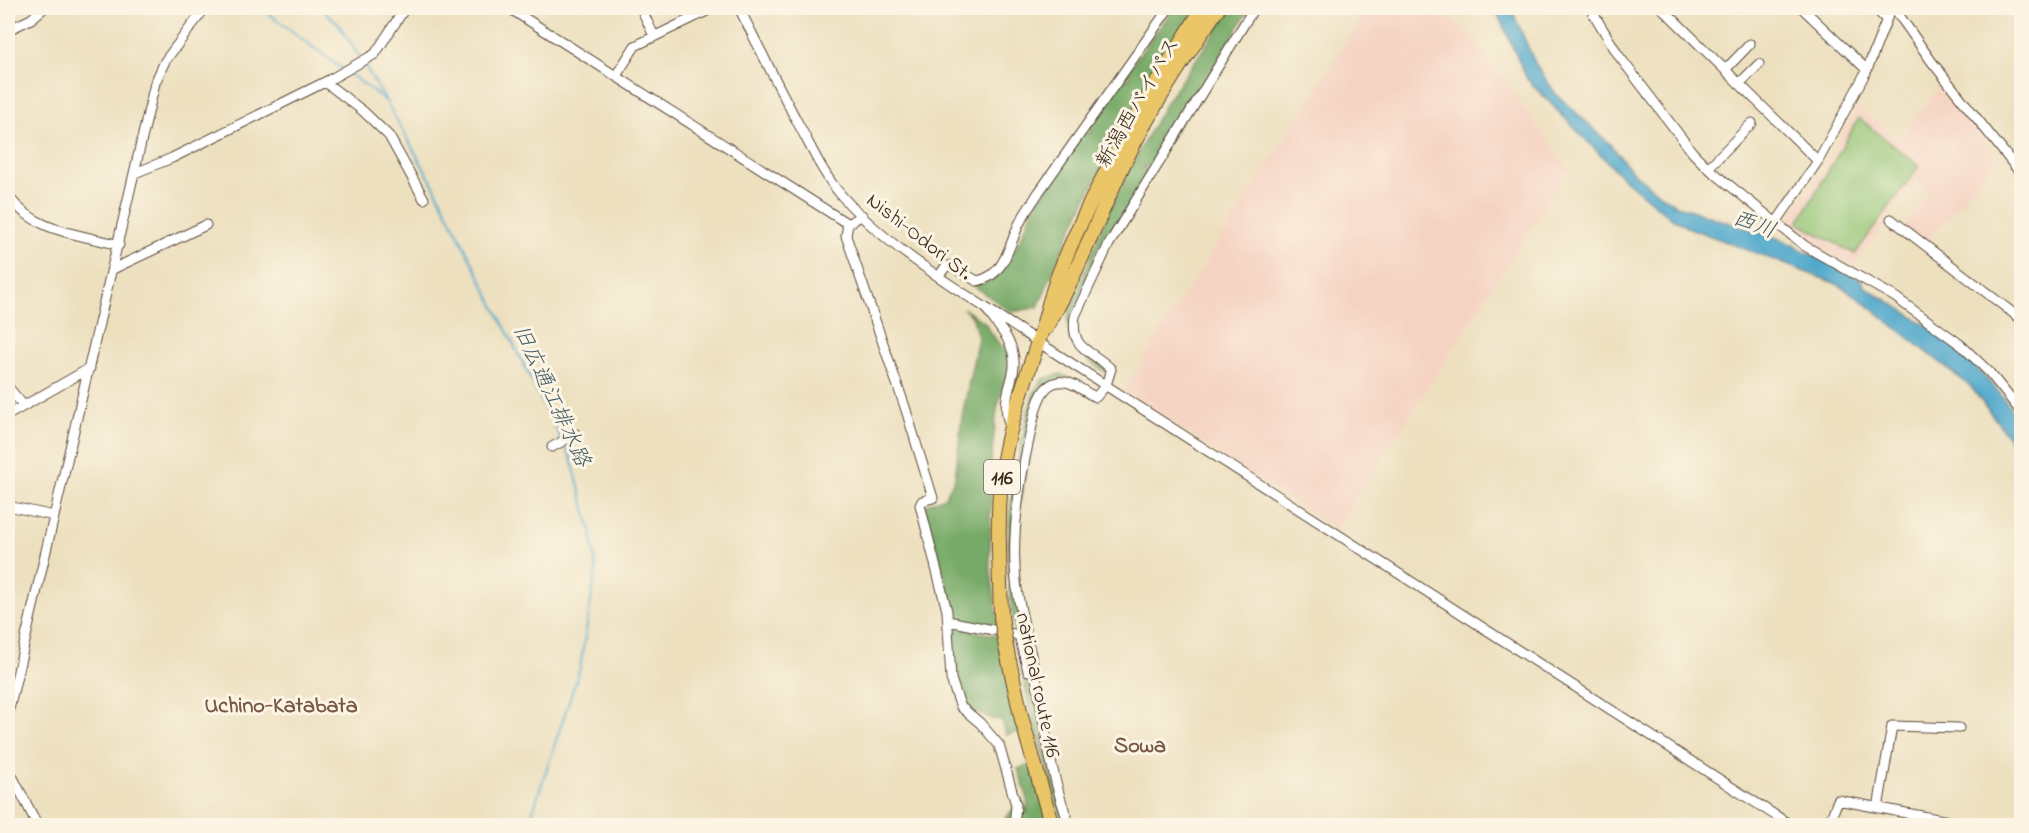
<svg xmlns="http://www.w3.org/2000/svg" width="2029" height="833" viewBox="0 0 2029 833" font-family="'Indie Flower','Klee One',sans-serif">
  <rect width="100%" height="100%" fill="#fcf5e5"/>
  <filter id="ink" filterUnits="userSpaceOnUse"><feTurbulence type="fractalNoise" baseFrequency=".0167" numOctaves="2"/><feDisplacementMap in="SourceGraphic" scale="12" xChannelSelector="R" yChannelSelector="G"/><feConvolveMatrix kernelMatrix="1 2 1 2 8 2 1 2 1" color-interpolation-filters="sRGB"/></filter>
  <filter id="wash" filterUnits="userSpaceOnUse"><feTurbulence type="fractalNoise" baseFrequency=".008" numOctaves="4" result="noise"/><feDisplacementMap in="SourceGraphic" scale="24" xChannelSelector="R" yChannelSelector="G"/><feGaussianBlur stdDeviation="1.35" result="paint"/><feColorMatrix in="noise" values="0 0 0 0 0 0 0 0 0 0 0 0 0 0 0 0 0 1.4 0 .05"/><feComposite in="paint" operator="in"/></filter>
  <g filter="url(#wash)">
    <rect width="100%" height="100%" fill="#ede0bf"/>
    <path fill="#f5d3c2" d="M1368 8H1424L1465 27 1569 169 1336 530 1123 391Z
      M1943 84 1997 157 1927 243 1904 226 1930 192 1917 182 1853 267 1800 237 1786 223 1823 169 1857 106 1898 139Z"/>
    <path fill="#94c576" stroke="#68784a" stroke-width="1.5" d="M1859 118 1919 166 1855 254 1798 223Z"/>
    <path fill="#77aa67" stroke="#596a42" stroke-width="1.5" d="M1174 8H1197C1132 100 1081 202 1038 307L1012 312 964 280C976 286 988 285 998 276 1014 260 1026 223 1037 203 1051 179 1068 156 1083 133H1092L1089 124 1121 80 1130 78 1129 69Z
      M1232 8H1250L1188 110 1179 108 1184 117 1153 165 1144 166 1148 174 1107 239 1071 319C1069 348 1088 355 1108 370L1107 373 1089 362 1070 340 1067 318 1107 214 1139 151 1167 101Z
      M963 308 984 322 1001 347 1007 350 1008 370 997 409 991 461 990 564 999 628 952 618 948 589 924 508 927 504 945 497 955 478 962 417 978 338 973 318Z
      M1061 374 1073 380 1044 386 1013 535 1024 632 1015 631C1002 561 1009 494 1025 426 1029 409 1031 391 1043 379Z
      M955 628 1000 636 1020 731 1007 735 1000 719 994 720 964 705 955 658 953 629Z
      M1015 638 1020 641 1030 692 1037 699 1043 746 1068 825H1064L1032 719Z
      M1031 765 1049 825 1000 826 1021 799 1028 814 1027 796 1018 769Z"/>
    <path fill="#4fa8cc" stroke="#456975" stroke-width="1.5" d="M1495 8H1511L1536 65 1556 94 1611 145 1632 171 1658 193 1674 204 1702 214 1783 240 1863 281 1864 286 1928 326 1969 360 2004 398 2021 427V466L2007 435 1971 387 1856 296 1837 284 1687 227 1667 215 1621 176 1527 79Z"/>
    <g fill="none" stroke-linecap="round" stroke-linejoin="round">
      <path stroke="#4fa8cc" stroke-width="2" d="M261 8 342 69
        M320 8 338 23 360 58
        M363 63 385 99
        M347 72 386 101 434 186 561 439
        M528 826 580 668 596 570 591 530 571 458 564 444"/>
    </g>
  </g>
  <g filter="url(#ink)">
    <g fill="none" stroke-linecap="round" stroke-linejoin="round">
      <g stroke="#564536" stroke-width="11">
        <path id="minor" d="M509 8 848 224
          M641 8 654 36
          M739 8C759 47 778 86 799 125 812 149 823 174 841 195 893 254 973 298 1038 342L1792 826
          M1590 8 1619 56 1693 153 1708 168 1805 246 1895 297 1961 345 1989 372 2022 413
          M1662 8 1818 161
          M1802 8 1867 70
          M1874 8 1886 19
          M1894 8 1932 62 2022 175
          M8 30 31 19 44 8
          M1725 70 1750 44
          M616 76 635 46 713 8
          M325 82 363 111 389 136 424 199
          M1739 84 1759 64
          M1708 168 1752 123
          M135 173 172 158 329 80 375 54 405 8
          M8 196C36 233 77 233 119 245
          M862 215 848 224 846 236 905 407 933 498 922 501 920 505 947 611 951 679 956 694 961 707 980 723 999 745 1016 805 1014 826
          M1891 219 2022 320
          M1775 224 1818 161 1867 70 1891 8
          M113 269 206 225
          M939 276 946 266H951L977 281C1004 277 1009 246 1019 224 1025 213 1032 203 1039 192L1169 8
          M986 308C994 323 1009 335 1013 353 1019 380 998 393 1010 427
          M8 387 24 406
          M8 415 90 368
          M552 447 576 434
          M8 506 54 516
          M948 621 1019 635 1028 671
          M8 714 155 83 165 61 205 8
          M8 768 38 826
          M1878 808 1892 726 1959 728
          M1070 826C1051 778 1046 733 1037 683 1031 652 1022 621 1017 589 1010 539 1019 483 1030 435 1034 419 1037 389 1054 383 1071 377 1082 392 1096 397L1106 385 1111 369C1091 349 1070 351 1075 316L1109 244 1254 8
          M1828 826 1838 800 1948 821 1947 826"/>
      </g>
      <g stroke="#564536" stroke-width="16">
        <path id="highway" d="M1046 328C1077 275 1098 217 1125 161 1151 108 1185 57 1218 8
          M1001 617C1000 568 996 520 1002 472 1008 427 1023 387 1037 345 1046 320 1050 295 1060 271 1097 178 1150 92 1203 8
          M1006 647 1022 720 1052 826"/>
      </g>
      <use href="#minor" stroke="#fff" stroke-width="9"/>
      <use href="#highway" stroke="#ebc669" stroke-width="14"/>
      <g stroke="#564536" stroke-width="16" stroke-linecap="butt">
        <path id="highway-bridge" d="M1001 617 1006 647"/>
      </g>
      <use href="#highway-bridge" stroke="#ebc669" stroke-width="14"/>
    </g>
  </g>
  <g text-anchor="middle" stroke-width="6" stroke-linejoin="round" paint-order="stroke">
    <rect fill="#fcf5e5" stroke="#75675a" stroke-width="1.5" x="984" y="460" width="36" height="34" rx="4.5"/>
    <g font-size="20" font-weight="bold" fill="#3b2a1e">
      <text x="1002" y="484">116</text>
    </g>
    <g font-size="21" fill="#3b2a1e" stroke="#fcf5e5">
      <text transform="translate(1137 102) rotate(-60)" y="7">新潟西バイパス</text>
      <text transform="translate(920 236) rotate(38)" y="7">Nishi-Odori St.</text>
      <text transform="translate(1039 685) rotate(78)" y="7">national route 116</text>
    </g>
    <g font-size="22" font-style="italic" fill="#435c64" stroke="#fcf5e5">
      <text transform="translate(1755 223) rotate(20)" y="8">西川</text>
      <text transform="translate(553 395) rotate(65)" y="8">旧広通江排水路</text>
    </g>
    <g font-size="22" font-weight="bold" fill="#785744" stroke="#fcf5e5">
      <text x="281" y="712">Uchino-Katabata</text>
      <text x="1140" y="752">Sowa</text>
    </g>
  </g>
  <rect width="2029" height="833" fill="none" stroke="#fcf5e5" stroke-width="30"/>
</svg>
